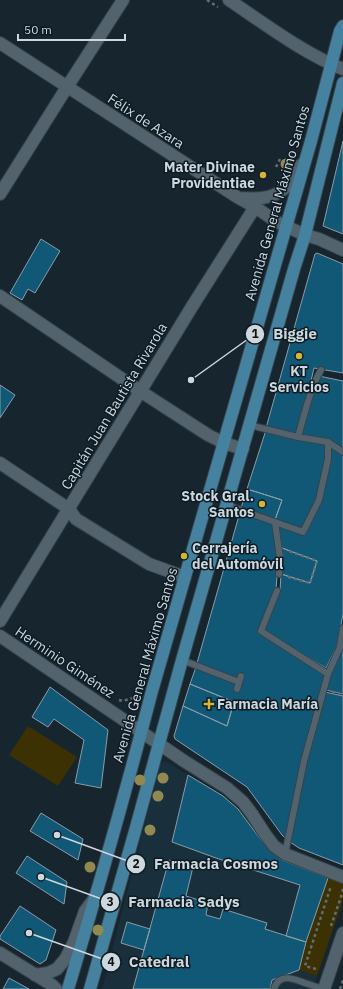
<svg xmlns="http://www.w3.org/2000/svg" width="343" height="989" viewBox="0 0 343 989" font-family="'IBM Plex Sans',sans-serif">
  <rect width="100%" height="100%" fill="#16252e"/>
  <path fill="#192f3b" d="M165 761 224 796 238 809 261 840 271 851 282 860 328 878 306 942 299 970 317 976 312 989H102L159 769 160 764Z"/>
  <path fill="#3c3103" d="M28 726 77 757 58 786 9 755Z
    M328 878 343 884V900L317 976 299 970 306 942Z"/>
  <path fill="#115877" stroke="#8a9ca7" d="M343 141V234L323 226Z
    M41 239 60 251 35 293 28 289 22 300 10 293Z
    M317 253 343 264V373L314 368 298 436 266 428 315 254Z
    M319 376 343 381V451L328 440 299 436Z
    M0 385 15 395 0 418Z
    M266 430 327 443V458L317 499 303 530 275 520 282 500 247 489Z
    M330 445 343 454V614L337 646 326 668 262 630 280 591 281 574 310 583 317 561 282 548 278 525 305 535 321 501Z
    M247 489 282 500 275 520 241 508Z
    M240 512 274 523 278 559 276 591 259 632 326 674 287 840 282 835 247 787 175 739 174 736 183 706 227 726 234 702 190 684 196 667 236 683 234 690 238 692 243 676 239 674 237 678 197 663Z
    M282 548 317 561 310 583 281 574 283 556Z
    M343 640V694L326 690 331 672Z
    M190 684 234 702 227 726 183 706Z
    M50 687 108 730 101 788 75 783 84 740 54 719 48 727 32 717Z
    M325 692 343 696V865L299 848 290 842 306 760Z
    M188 775 223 796 238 809 261 840 271 851 282 860 328 878 306 942 286 936 300 885 216 858 172 842Z
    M41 813 83 839 78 860 30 831Z
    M27 856 67 882 64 904 16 873Z
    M169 860 193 867 186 896 208 903 206 915 220 919 223 909 267 923 265 929 306 942 299 970 272 980 270 989H133Z
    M20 906 56 930 46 960 40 964 0 939V936Z
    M127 922 150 929 144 950 121 943Z
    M9 978 29 989H3Z"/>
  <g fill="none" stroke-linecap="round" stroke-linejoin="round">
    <g stroke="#37424a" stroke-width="8">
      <path id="service" d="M249 425 298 437 328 442 343 452
        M298 437C304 416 310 389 321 370
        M227 505 303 532 319 500 328 459V442
        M275 522 280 558 279 574
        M277 591 261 631 328 674
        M182 660 239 682
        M237 689 241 676
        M285 854 304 761 328 674 340 647 343 628
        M274 989C279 972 294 979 305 983 311 985 317 987 323 989"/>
    </g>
    <g stroke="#37424a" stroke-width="14">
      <path id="minor" d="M0 194 67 87 123 0
        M0 463 69 509 76 519 149 564 185 577
        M0 621 193 305 255 207
        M0 636 121 718 184 761 227 788 243 802 252 814 265 834 274 846 285 854 343 877
        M324 989 343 933"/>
    </g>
    <g stroke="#37424a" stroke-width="14">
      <path id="tertiary" d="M229 0C265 24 303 53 343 69
        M0 43 237 197 255 207 277 222 305 235 319 239 343 250
        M240 198C247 198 255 199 262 198 281 196 295 182 301 165
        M0 296 140 391 208 435 224 443 243 449
        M0 953 52 985 56 989
        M35 975 48 973 57 969 66 958 74 942 85 911 94 899"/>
    </g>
    <g stroke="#37424a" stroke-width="14">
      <path id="primary" d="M68 989C98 890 126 791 152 691L286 227 298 186 311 141 340 31 343 26
        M90 989 135 831 182 660 294 269 305 235 343 83"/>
    </g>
    <path stroke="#616e76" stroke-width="2.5" stroke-dasharray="3 3" stroke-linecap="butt" d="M207 0 218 7
      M276 167 280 159
      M288 577 310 583 317 561 289 551
      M332 692 343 695
      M119 700 123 701 132 698
      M331 926 343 891 342 889
      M316 969 305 966 331 886
      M340 989 343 980"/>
    <use href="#service" stroke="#52636d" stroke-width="6"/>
    <use href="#minor" stroke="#52636d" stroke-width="12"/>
    <use href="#tertiary" stroke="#52636d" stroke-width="12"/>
    <use href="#primary" stroke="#4582a0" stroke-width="12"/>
  </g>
  <g fill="#928950">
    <circle cx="286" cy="164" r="5.5"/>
    <circle cx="163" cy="778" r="5.5"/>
    <circle cx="140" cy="780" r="5.5"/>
    <circle cx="158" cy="796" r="5.5"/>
    <circle cx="150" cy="830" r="5.5"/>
    <circle cx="90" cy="867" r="5.5"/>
    <circle cx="98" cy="930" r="5.5"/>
  </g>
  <g fill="#d5b534" stroke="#0d1c24" stroke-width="1.5">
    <circle cx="263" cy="175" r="4"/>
    <circle cx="299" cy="356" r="4"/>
    <circle cx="262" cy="504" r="4"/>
    <circle cx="184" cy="556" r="4"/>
    <path d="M207 698h4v4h4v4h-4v4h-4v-4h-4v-4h4z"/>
  </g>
  <g text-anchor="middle" stroke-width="3" stroke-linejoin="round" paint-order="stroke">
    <g font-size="14" fill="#cdd7dd" stroke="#0d1c24">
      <text transform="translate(146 121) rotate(33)" y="5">Félix de Azara</text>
      <text transform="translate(277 203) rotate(-74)" y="5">Avenida General Máximo Santos</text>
      <text transform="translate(114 406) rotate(-59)" y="5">Capitán Juan Bautista Rivarola</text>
      <text transform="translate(65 662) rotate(34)" y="5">Herminio Giménez</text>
      <text transform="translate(145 665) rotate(-74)" y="5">Avenida General Máximo Santos</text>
    </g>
    <g font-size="14" font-weight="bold" fill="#cdd7dd" stroke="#0d1c24" text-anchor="end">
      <text x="255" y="172">Mater Divinae<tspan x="255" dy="16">Providentiae</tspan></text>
      <text x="299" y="376" text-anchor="middle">KT<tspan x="299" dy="16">Servicios</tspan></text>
      <text x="254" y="501">Stock Gral.<tspan x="254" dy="16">Santos</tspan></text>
      <text x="192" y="553" text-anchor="start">Cerrajería<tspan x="192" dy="16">del Automóvil</tspan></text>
      <text x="217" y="709" text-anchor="start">Farmacia María</text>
    </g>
  </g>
  <path fill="none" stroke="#cdd7dd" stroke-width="1.5" d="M191 380L255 334M57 835L136 864M41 877L110 902M29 933L111 962"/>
  <g fill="#cdd7dd" stroke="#0d1c24" stroke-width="1.5">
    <circle cx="191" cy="380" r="4"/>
    <circle cx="57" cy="835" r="4"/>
    <circle cx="41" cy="877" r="4"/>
    <circle cx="29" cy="933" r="4"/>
    <circle cx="255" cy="334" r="10"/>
    <circle cx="136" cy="864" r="10"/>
    <circle cx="110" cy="902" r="10"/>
    <circle cx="111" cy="962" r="10"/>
  </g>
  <g font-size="12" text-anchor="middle" font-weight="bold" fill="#111">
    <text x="255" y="338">1</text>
    <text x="136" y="868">2</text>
    <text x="110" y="906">3</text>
    <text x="111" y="966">4</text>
  </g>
  <g font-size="15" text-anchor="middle" font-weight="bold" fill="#cdd7dd" stroke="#0d1c24" stroke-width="3" stroke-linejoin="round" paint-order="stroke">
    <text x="295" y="339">Biggie</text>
    <text x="216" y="869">Farmacia Cosmos</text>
    <text x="184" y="907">Farmacia Sadys</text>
    <text x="159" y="967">Catedral</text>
  </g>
  <path d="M18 34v6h107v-6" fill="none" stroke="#cdd7dd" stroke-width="2"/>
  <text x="24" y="34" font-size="12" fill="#cdd7dd" stroke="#0d1c24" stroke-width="3" paint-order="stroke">50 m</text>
</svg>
